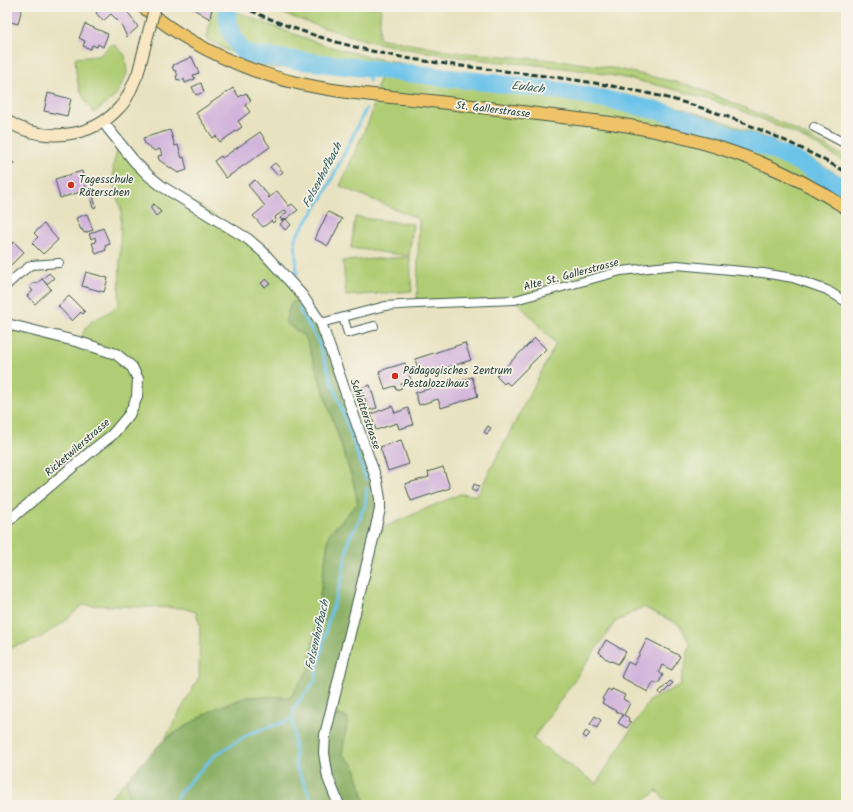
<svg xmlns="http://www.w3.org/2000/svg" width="853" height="812" viewBox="0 0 853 812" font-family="Kalam,sans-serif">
  <rect width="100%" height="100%" fill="#f7f3e8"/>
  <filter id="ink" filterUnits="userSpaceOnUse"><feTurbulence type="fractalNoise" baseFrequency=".025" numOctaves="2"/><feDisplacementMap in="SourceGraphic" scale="8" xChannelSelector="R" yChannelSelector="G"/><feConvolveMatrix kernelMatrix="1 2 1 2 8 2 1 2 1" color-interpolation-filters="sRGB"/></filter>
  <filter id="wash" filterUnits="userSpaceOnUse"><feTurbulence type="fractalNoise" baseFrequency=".012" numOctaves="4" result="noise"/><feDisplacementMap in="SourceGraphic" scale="16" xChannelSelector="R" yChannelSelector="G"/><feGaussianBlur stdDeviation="0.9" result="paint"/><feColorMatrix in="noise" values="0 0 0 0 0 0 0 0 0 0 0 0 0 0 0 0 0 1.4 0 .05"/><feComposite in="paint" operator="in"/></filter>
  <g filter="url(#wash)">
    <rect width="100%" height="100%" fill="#e8e2c0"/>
    <path fill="#b0cd74" stroke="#688554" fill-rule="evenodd" d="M212 7H225L280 29 321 44 365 56 410 65 596 89 635 97 680 108 725 122 769 139 811 159 846 179V805H670L657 791 639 805H366L354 765 342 754 348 718 330 711 375 531 460 494 477 495 556 344 515 300 417 304 419 219 340 186 371 116 380 74 287 66 274 69 226 50 207 39ZM643 607 680 625 690 644 680 685 650 700 596 784 533 739 615 622Z
      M272 7H381L379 38 453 52 565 61 618 69 689 85 782 123 846 157V163C837 158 829 152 820 147 750 108 671 85 592 72 550 65 508 63 466 58 443 55 420 51 398 47 388 45 378 43 368 41 335 32 302 21 271 9Z
      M110 45H115L125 55 127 73 119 90 112 99 94 113C89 106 83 98 80 90 76 80 76 68 75 58L99 56Z
      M123 147 134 161 248 239 302 295 285 322 306 338 353 481 358 503 329 534 309 669 291 697H247L214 709 165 739 199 677 200 626 196 612 182 608 82 605 64 622 38 639 7 649V324L79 342 86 327 92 321 113 310 119 304 121 209 115 191 113 166 117 151Z
      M355 217 413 224 409 256 351 248Z
      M410 257 412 291 346 296 343 261Z
      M127 779 128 805H104Z"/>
    <path fill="#8cb066" stroke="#56764d" d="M302 295 321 323 380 499 330 712 348 718 342 754 354 765 366 805H128L127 779 165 739 214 709 247 697H291L309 669 329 534 358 503 353 481 306 338 285 322 290 305Z"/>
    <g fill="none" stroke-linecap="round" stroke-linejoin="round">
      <path stroke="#6cc3e9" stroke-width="3" d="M369 81 370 69
        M297 274 295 238 323 197 366 109
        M300 308 301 313 318 341 366 479
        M173 805 181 791 214 756 249 734 293 719
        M314 805 303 781 296 767 293 719 294 708 315 681 328 622 342 578 349 538 360 520 361 513 365 506 367 488"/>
      <path stroke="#6cc3e9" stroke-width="18" d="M229 7 227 14 230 30 239 47 246 53 252 55 562 91 619 102 667 113 765 147 798 162 846 189"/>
    </g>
    <g id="blocks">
      <path fill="#d2b4dc" d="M7 7H22L18 24 7 21Z
        M94 7H122L130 15 138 27 127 37 121 24 111 14 103 21 96 13 98 11Z
        M190 7H212L210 19Z
        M85 24 108 34 103 47 98 44 97 47 92 45 91 49 83 46 85 41 79 38Z
        M192 57 199 73 193 75 195 79 185 83 184 79 180 81 179 79 177 80 176 76 178 75 175 70 174 71 172 67 174 66 173 65Z
        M201 83 204 92 196 95 192 87Z
        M233 88 239 97 246 93 251 101 245 105 250 112 238 121 242 127 220 142 216 136 213 138 196 113Z
        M48 93 71 99 67 116 44 111Z
        M170 130 175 146 178 145 182 158 184 157 187 170 178 173 159 160 158 156 162 155 160 149 155 151 145 144 143 138Z
        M260 132 270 147 226 178 214 161 221 156 222 158Z
        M7 156 14 163 7 170Z
        M275 163 283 172 278 176 270 167Z
        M82 171 87 190 60 198 55 179Z
        M255 180 269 196 268 197 269 198 277 191 289 206 292 204 298 210 286 219 291 225 285 230 280 224 286 219 285 218 282 221 280 218 287 212 285 210 275 217 276 220 273 223 271 221 263 227 253 216 265 206 248 185Z
        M93 196 96 207 93 208 90 197Z
        M154 204 161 212 156 216 150 207Z
        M328 212 342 219 328 246 315 239Z
        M87 214 93 230 84 233 82 229 81 230 76 218Z
        M44 224 58 240 43 254 32 243 38 237 34 233Z
        M103 228 110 244 105 246 106 250 96 254 92 243 96 242 95 237 91 239 89 234Z
        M14 242 24 252 10 266 7 263V249Z
        M86 272 108 278 104 292 82 286Z
        M49 273 54 278 47 284 42 279Z
        M42 279 51 289 35 304 27 296 33 291 29 287 35 282 36 284Z
        M266 279 270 283 265 287 261 283Z
        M69 296 85 312 83 314 81 312 72 321 58 306Z
        M535 338 546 349 510 385 506 382 504 384 496 376Z
        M465 343 471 360 420 376 415 359Z
        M405 363 411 380 401 384 402 388 396 390 395 386 385 389 379 371Z
        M472 377 478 396 441 408 438 399 419 405 415 393 434 387 435 389Z
        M370 385 377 408 369 410 361 388Z
        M392 406 395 413 408 408 413 425 399 429 397 423 376 430 371 414Z
        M488 426 491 428 487 434 484 432Z
        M401 440 409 464 388 471 380 447Z
        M443 467 450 488 411 501 405 484 429 477 428 472Z
        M474 484 479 486 476 492 472 490Z
        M647 639 680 656 672 670 662 665 659 672 663 675 658 684 654 682 648 692 621 677 628 662 634 665Z
        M606 640 626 652 618 664 605 658 599 652Z
        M670 681 673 683 661 695 659 692Z
        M608 689 611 691 612 689 625 695 623 699 630 703 624 715 629 718 628 721 631 722 627 728 618 723 623 715 602 703 604 700 602 699Z
        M595 716 601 720 597 728 590 724Z
        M586 731 590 734 586 738 583 736Z"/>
    </g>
  </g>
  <g filter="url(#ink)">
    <use href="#blocks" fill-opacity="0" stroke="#3d5649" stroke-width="1"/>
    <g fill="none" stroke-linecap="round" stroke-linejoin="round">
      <g stroke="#3d5649" stroke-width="10">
        <path id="minor" d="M814 127 846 144
          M7 285 18 275 31 265 59 263
          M343 317 348 333 374 326
          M321 323 385 306 417 304 515 300 621 271 677 265 763 273 793 278 827 290 846 302"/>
      </g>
      <g stroke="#3d5649" stroke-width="12">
        <path id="tertiary" d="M103 122 134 161 149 176 163 187 248 239 263 252 302 295 321 323 377 481 380 499V509L375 531 325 735 324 753 328 778 339 805
          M7 324 79 342 116 354 132 367 138 379 137 397 129 415 112 435 94 449 7 522"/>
      </g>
      <g stroke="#3d5649" stroke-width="13">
        <path id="secondary" d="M7 121C42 143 92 139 120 107 125 102 128 96 131 89"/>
      </g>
      <g stroke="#3d5649" stroke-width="14">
        <path id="primary" d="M143 7C176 35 213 55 253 70 266 74 279 79 293 82 338 93 385 96 431 101 491 108 551 116 611 123 695 136 774 160 846 208"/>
      </g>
      <use href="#minor" stroke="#fff" stroke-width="8"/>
      <use href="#tertiary" stroke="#fff" stroke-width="10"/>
      <use href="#secondary" stroke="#f9e7c3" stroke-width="11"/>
      <use href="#primary" stroke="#efc469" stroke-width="12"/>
      <path stroke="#1f3d34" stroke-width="3" stroke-dasharray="6 3" stroke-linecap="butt" d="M243 7C296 32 353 49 412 59 487 71 563 75 637 91 711 106 780 135 846 172"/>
      <g stroke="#3d5649" stroke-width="13" stroke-linecap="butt">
        <path id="secondary-bridge" d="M131 89 138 73 155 7"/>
      </g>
      <use href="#secondary-bridge" stroke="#f9e7c3" stroke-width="11"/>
    </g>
  </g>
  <g fill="#c8321e" stroke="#f7f3e8" stroke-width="1.5">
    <circle cx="71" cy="185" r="4"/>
    <circle cx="395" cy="376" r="4"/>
  </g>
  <g text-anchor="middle" stroke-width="3.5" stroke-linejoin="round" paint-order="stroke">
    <g font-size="11" fill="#1f3d34" stroke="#f7f3e8">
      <text transform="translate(493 109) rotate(7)" y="4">St. Gallerstrasse</text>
      <text transform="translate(571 274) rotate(-15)" y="4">Alte St. Gallerstrasse</text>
      <text transform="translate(366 414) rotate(71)" y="4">Schlatterstrasse</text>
      <text transform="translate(77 447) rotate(-41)" y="4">Ricketwilerstrasse</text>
    </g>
    <g font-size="11" fill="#1f3d34" stroke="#f7f3e8" text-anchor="start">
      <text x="79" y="183">Tagesschule<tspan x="79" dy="13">Räterschen</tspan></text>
      <text x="403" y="374">Pädagogisches Zentrum<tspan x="403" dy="13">Pestalozzihaus</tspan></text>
    </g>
    <g font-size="12" font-style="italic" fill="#325e61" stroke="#f7f3e8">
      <text transform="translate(528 87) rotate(7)" y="4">Eulach</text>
      <text transform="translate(322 175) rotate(-62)" y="4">Felsenhofbach</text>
      <text transform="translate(317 635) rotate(-77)" y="4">Felsenhofbach</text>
    </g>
  </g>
  <rect width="853" height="812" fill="none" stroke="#f7f3e8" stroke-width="24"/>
</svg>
